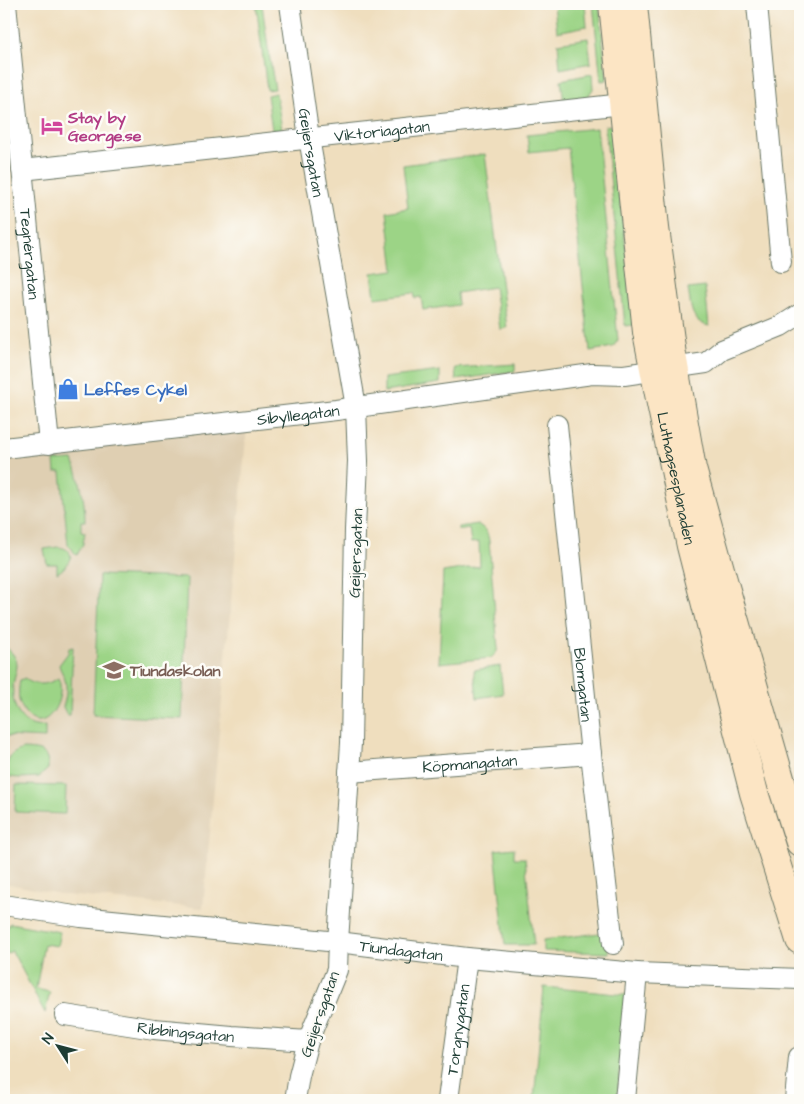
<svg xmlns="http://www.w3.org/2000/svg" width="804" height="1104" viewBox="0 0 804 1104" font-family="'Architects Daughter',sans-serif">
  <rect width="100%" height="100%" fill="#fdfcf7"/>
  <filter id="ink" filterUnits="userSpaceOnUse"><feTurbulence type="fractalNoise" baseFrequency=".02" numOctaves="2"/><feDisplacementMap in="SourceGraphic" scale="10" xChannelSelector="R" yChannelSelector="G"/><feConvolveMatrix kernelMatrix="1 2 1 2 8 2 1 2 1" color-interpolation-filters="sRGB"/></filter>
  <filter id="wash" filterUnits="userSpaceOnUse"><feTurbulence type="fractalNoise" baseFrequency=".0096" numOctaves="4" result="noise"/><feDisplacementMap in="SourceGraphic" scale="20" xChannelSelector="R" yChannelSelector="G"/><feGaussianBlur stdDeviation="1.12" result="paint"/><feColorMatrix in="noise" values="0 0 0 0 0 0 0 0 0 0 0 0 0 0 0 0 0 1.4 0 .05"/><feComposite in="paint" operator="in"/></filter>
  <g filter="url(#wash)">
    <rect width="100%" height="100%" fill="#efdebe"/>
    <path fill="#dfcfb2" d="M247 427 203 908 65 895 4 883V457Z"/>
    <path fill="#9cd486" stroke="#5e885d" d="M256 4H262L268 48 275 89 267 90Z
      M554 4H585L587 26 557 32Z
      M593 4H599L607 80 601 81Z
      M588 38 591 63 560 69 558 43Z
      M592 74 593 89 586 99 564 103 561 80Z
      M276 93 282 129 272 130 267 95Z
      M610 125 615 148 634 325 625 326 605 126Z
      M597 128 618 340 613 347 590 351 568 148 529 152 527 135Z
      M485 154 507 328 500 329 494 287 457 293 458 305 423 310 421 297 415 298 414 293 375 298 372 273 394 270 387 212 408 208 403 165Z
      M705 287 709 326C690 322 691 305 688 289Z
      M515 364V371L456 380 455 368Z
      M440 371V383L384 392V378Z
      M73 460C80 480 85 499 85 521H81V531L85 532 83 544 77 555 75 554 71 547 68 545 61 472H55L54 461Z
      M477 524C485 528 488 533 489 541L498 649 496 653 491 658 439 663 443 572 480 566 479 542 471 543 469 528 458 530V527Z
      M58 547C65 548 68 549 71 556 68 564 64 569 57 573V564H47L44 549Z
      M99 575 187 578 182 719 93 715Z
      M4 646C10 650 17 657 17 665 17 672 13 680 13 688 11 707 23 730 45 726V738L4 736Z
      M73 647 70 715H67L63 707C66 698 68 686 64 677 62 672 60 669 59 665L68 653 69 648Z
      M500 666 503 694 477 698 474 670Z
      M25 678C33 687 49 685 58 678 65 691 55 719 40 721 30 723 21 708 19 700 18 694 19 686 20 680Z
      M23 749C40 750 49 750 48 769L39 777C31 777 19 779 11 777 0 774 9 755 16 752 18 750 21 750 23 749Z
      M16 785 66 786 65 814 15 812Z
      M514 848V858H525L534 945H505L495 850Z
      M10 923 60 932 57 946 44 944 36 989 50 992 45 1013 12 951 4 955V934Z
      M608 932 609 953 543 951V940Z
      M544 987 627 995 617 1100H534Z"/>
  </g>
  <g filter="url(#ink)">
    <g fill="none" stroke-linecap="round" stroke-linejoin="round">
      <g stroke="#687564" stroke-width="22">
        <g id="street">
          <path id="s1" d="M6 4 49 444"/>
          <path id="s2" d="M290 4 309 138 356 407 358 461 355 530 351 743 338 942 337 970 308 1041 299 1076 295 1100"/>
          <path d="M757 4 781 262"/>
          <path id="s3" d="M22 170 623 104"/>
          <path id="s4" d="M557 425 591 754 613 944"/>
          <path id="s5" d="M4 448 336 410 592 374 624 375 706 363 722 350 781 326 800 314"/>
          <path id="s6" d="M349 772 591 754"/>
          <path id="s7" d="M4 905 81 917 338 942 467 958 637 973 800 979"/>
          <path id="s8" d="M65 1015 154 1029 232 1036 308 1041"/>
          <path id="s9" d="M448 1100 467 958"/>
          <path d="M625 1100 637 973"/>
          <path d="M795 1100 799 1057"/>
        </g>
      </g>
      <g stroke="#687564" stroke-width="30">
        <g id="secondary">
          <path id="s10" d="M613 4 647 332 659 394 691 546 754 793 800 940"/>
          <path d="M633 4 655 228 672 355 692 469 721 573 781 782 800 842"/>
        </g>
      </g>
      <use href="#street" stroke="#fff" stroke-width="20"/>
      <use href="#secondary" stroke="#fce5c4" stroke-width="28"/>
    </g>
  </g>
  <defs>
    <g id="hotel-bare" transform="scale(1.725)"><path d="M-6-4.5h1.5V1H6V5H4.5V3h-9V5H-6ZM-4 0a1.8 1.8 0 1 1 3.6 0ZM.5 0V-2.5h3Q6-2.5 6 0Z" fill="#d1479c" stroke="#fdfcf7" stroke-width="2.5" paint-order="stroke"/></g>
    <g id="shop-bare" transform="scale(1.725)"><path d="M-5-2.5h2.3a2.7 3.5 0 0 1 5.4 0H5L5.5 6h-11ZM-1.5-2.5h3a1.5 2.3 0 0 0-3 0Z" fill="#3f7fe0" stroke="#fdfcf7" stroke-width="2.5" paint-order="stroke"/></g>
    <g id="school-bare" transform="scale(1.725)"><path d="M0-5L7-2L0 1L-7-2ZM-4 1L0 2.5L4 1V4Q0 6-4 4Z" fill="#8d6e63" stroke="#fdfcf7" stroke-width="2.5" paint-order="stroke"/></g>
  </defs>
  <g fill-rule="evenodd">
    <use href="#hotel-bare" x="52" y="126"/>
    <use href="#shop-bare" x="68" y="389"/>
    <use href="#school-bare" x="114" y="670"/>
  </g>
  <g text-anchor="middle" stroke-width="5" stroke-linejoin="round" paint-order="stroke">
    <g font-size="16" font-weight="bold" fill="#b23c85" stroke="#fdfcf7" text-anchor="start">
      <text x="68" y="123">Stay by<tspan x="68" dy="18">George.se</tspan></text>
    </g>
    <g font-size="16" fill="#1f3d34" stroke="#fdfcf7">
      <text dy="6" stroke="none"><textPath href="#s3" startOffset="362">Viktoriagatan</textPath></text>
      <text dy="6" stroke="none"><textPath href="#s2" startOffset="150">Geijersgatan</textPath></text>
      <text dy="6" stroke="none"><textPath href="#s1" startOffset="251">Tegnérgatan</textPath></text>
      <text dy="6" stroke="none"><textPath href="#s5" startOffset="296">Sibyllegatan</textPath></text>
      <text dy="6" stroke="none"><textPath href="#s10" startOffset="479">Luthagsesplanaden</textPath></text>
      <text transform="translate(355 553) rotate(-88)" y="6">Geijersgatan</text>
      <text dy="6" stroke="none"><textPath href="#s4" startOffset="261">Blomgatan</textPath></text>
      <text dy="6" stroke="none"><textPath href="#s6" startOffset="121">Köpmangatan</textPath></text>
      <text dy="6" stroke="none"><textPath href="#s7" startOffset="400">Tiundagatan</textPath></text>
      <text transform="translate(319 1014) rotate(-71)" y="6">Geijersgatan</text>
      <text dy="6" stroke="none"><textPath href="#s9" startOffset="71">Torgnygatan</textPath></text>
      <text dy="6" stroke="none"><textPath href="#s8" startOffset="122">Ribbingsgatan</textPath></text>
    </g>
    <g font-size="16" font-weight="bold" fill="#366cbe" stroke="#fdfcf7" text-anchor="start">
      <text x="84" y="395">Leffes Cykel</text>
    </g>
    <g font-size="16" font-weight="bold" fill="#785e54" stroke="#fdfcf7" text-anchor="start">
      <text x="130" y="676">Tiundaskolan</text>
    </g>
  </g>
  <rect width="804" height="1104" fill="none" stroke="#fdfcf7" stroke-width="20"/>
  <g transform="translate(58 1046) rotate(306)" stroke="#fdfcf7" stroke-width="4" paint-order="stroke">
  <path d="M0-4L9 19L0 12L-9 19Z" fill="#1f3d34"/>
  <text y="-8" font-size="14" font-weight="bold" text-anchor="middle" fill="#1f3d34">N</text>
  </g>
</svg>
